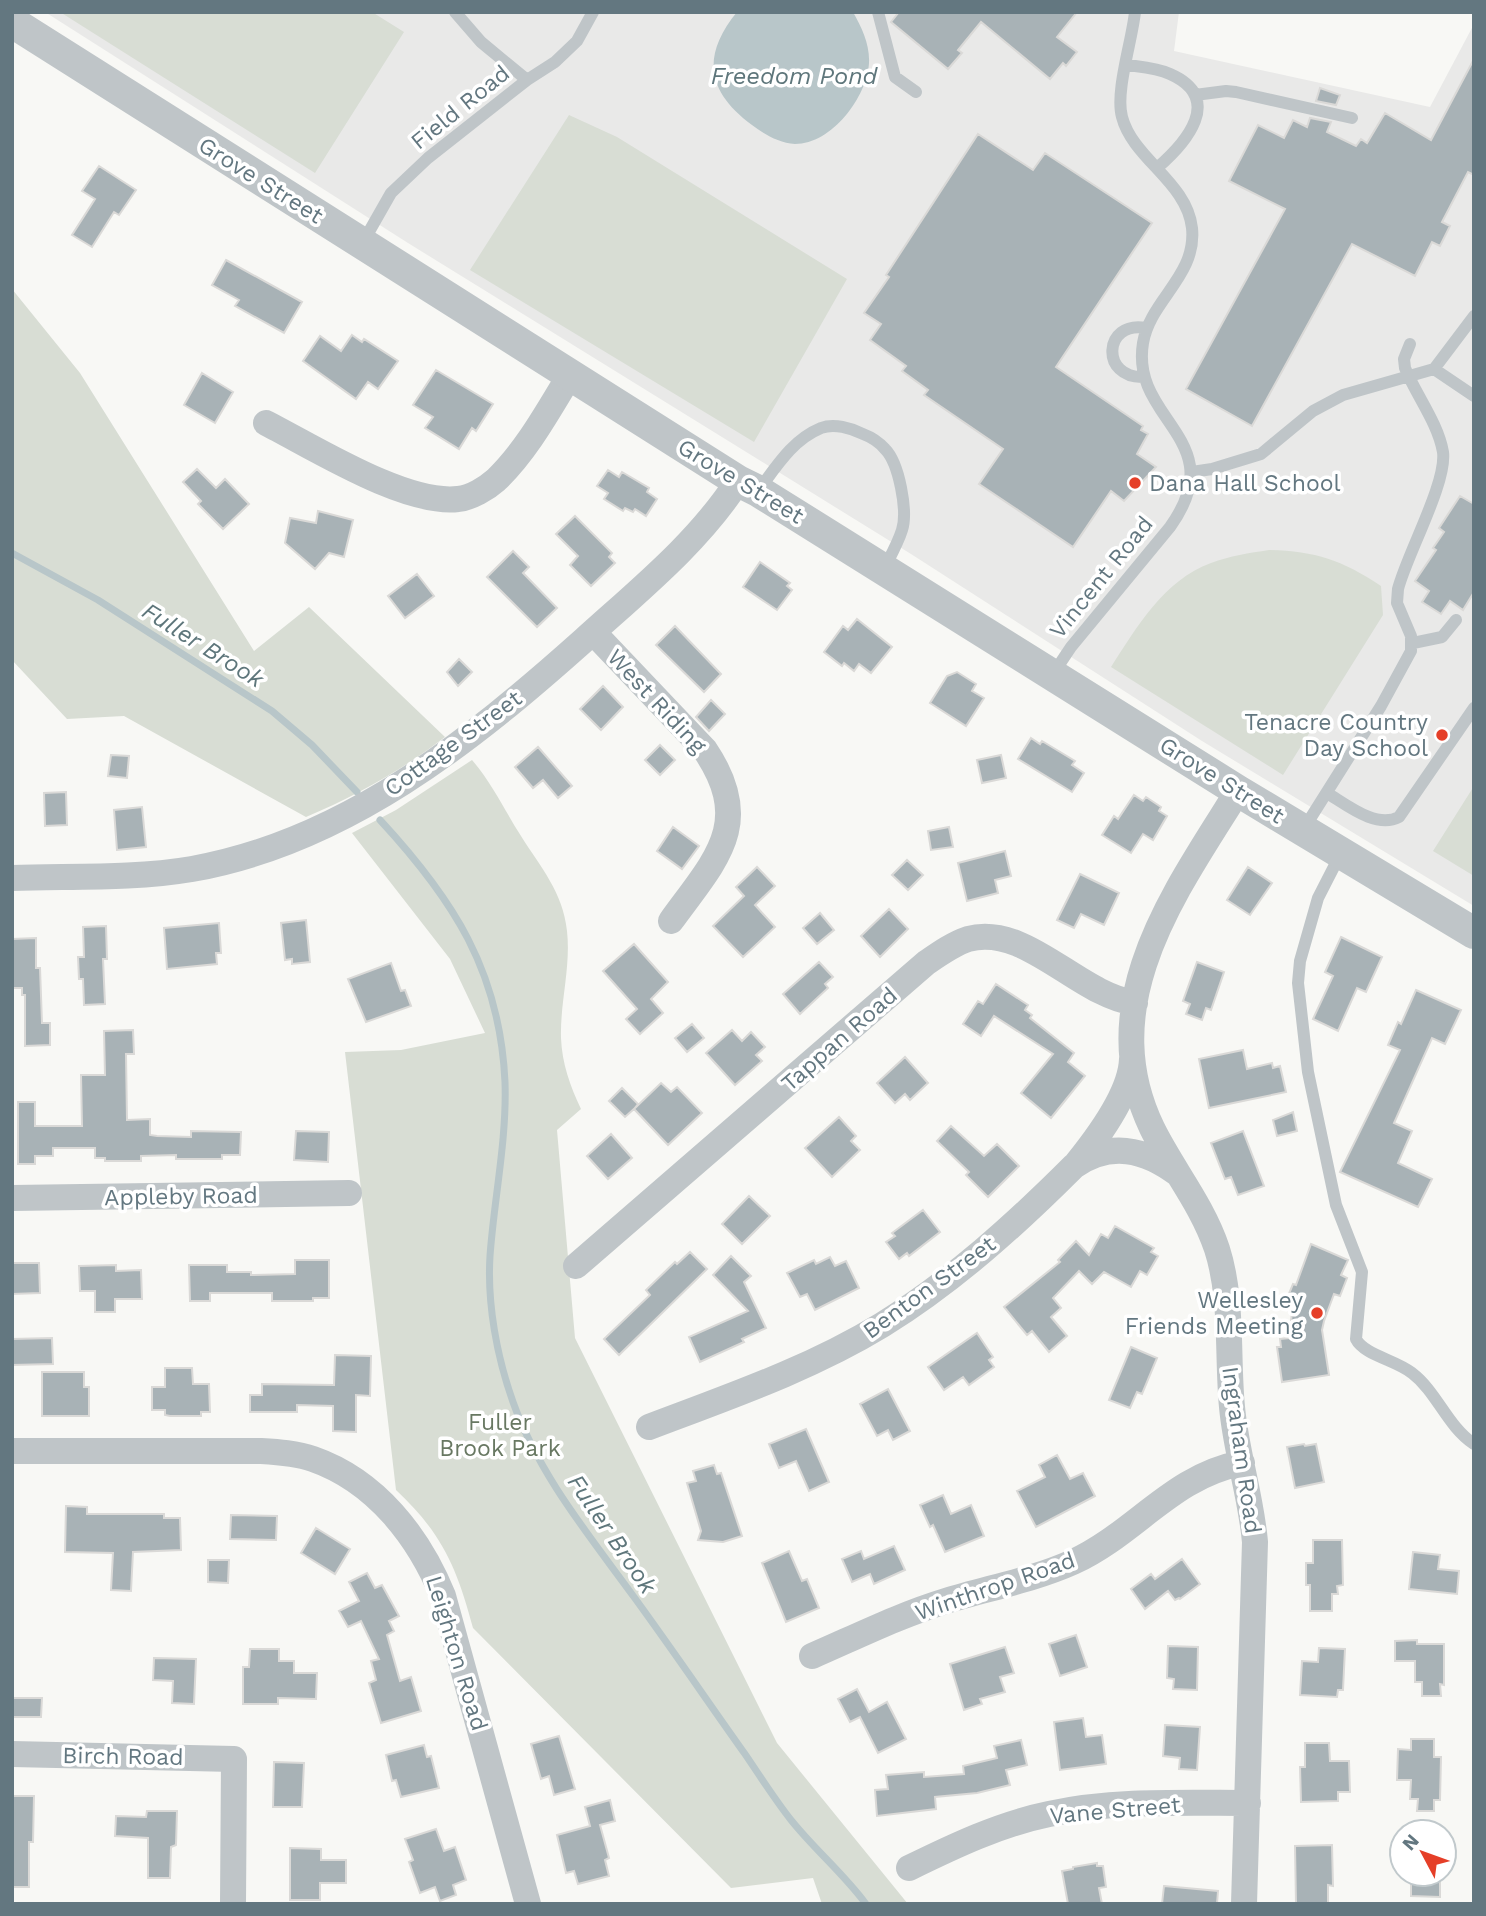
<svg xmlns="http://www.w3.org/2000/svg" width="1486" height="1916" viewBox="0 0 1486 1916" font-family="'Work Sans',sans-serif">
  <rect width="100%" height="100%" fill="#f8f8f5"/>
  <path fill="#e9e9e8" d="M45 12H1179L1174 51 1430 107 1474 24V906L1202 741 911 554 408 243Z"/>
  <path fill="#d8ddd4" d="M60 12H372L404 32 315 173Z
    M569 115 617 137 847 279 754 442 470 270Z
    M12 289 80 373 254 651 309 607 445 737C402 770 356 796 306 817L124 716 67 719 12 660Z
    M1269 550C1315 551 1342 560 1381 586L1383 615 1283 775 1111 667C1136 628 1164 580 1211 563 1230 556 1249 553 1269 550Z
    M472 760C492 783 505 811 521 836 541 868 563 892 567 931 571 967 560 1002 561 1038 562 1063 570 1086 581 1109L557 1130 575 1338 777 1743 908 1904H822L813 1878 731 1888 473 1628C457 1568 442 1533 396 1490L345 1052 401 1050 485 1033 450 959 352 833 396 810Z
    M1474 786V876L1433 851Z"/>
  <path fill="#b8c6c9" d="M737 12H853C862 28 870 45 869 63 867 97 832 144 795 144 779 143 765 135 752 125 707 92 701 56 737 12Z"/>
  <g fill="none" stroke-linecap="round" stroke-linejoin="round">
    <path stroke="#b8c6c9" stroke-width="7" d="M12 553 98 600 272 711 312 745 357 792
      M380 820C453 899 500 971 505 1082 507 1140 494 1199 490 1256 487 1304 497 1357 513 1402 539 1475 589 1535 634 1597 672 1649 708 1702 745 1754 760 1776 775 1800 791 1820 815 1850 843 1873 866 1904"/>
  </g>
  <path fill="#a8b2b6" stroke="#dad9d7" stroke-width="2" d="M899 12H1077L1057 37 1077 52 1066 66 1063 63 1050 79 981 22 958 50 962 53 948 69 891 22Z
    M1474 59V175L1468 172 1442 222 1450 226 1440 246 1432 242 1415 276 1352 244 1252 426 1186 389 1285 209 1229 181 1258 125 1284 138 1293 120 1307 127 1310 118 1331 122 1327 132 1356 146 1361 139 1367 143 1385 113 1431 140Z
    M1320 88 1340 95 1336 105 1316 101Z
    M978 134 1033 170 1045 153 1152 223 1056 367 1143 426 1141 430 1148 434 1137 454 1156 467 1124 501 1111 491 1073 547 979 484 1003 449 924 395 928 390 902 371 906 366 870 340 881 324 864 313 889 277 886 275Z
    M99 166 136 190 119 215 114 212 92 247 72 235 95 199 82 191Z
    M226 260 302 302 284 333 235 306 239 300 212 285Z
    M352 335 362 342 364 339 398 361 378 389 368 382 356 399 303 361 320 336 341 351Z
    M436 370 493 404 476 431 472 428 459 449 425 428 433 417 413 405Z
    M202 373 233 392 215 423 184 405Z
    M197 469 216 488 225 479 249 504 223 529 198 504 201 501 183 482Z
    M608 470 619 477 622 472 649 488 647 492 657 499 646 516 635 509 633 512 625 508 623 511 604 499 608 493 597 486Z
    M1460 496 1474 504V592L1463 610 1450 601 1441 614 1422 602 1429 591 1415 581 1436 550 1433 548 1444 532 1439 528Z
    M318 511 353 520 344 557 329 553 315 569 285 543 290 518 316 523Z
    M575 516 612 553 609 557 615 563 591 586 570 565 578 556 556 534Z
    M513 551 529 567 523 573 557 608 537 627 487 577Z
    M760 562 790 583 787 586 792 590 777 610 743 587Z
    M417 574 434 596 405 618 388 596Z
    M857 619 892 647 871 673 859 664 854 671 844 663 842 666 824 652 843 626 848 630Z
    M675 626 721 674 704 692 656 645Z
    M459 659 472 672 458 686 447 672Z
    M957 672 976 684 972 691 984 698 966 726 930 703 947 676Z
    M603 686 623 707 601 730 580 709Z
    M711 700 725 714 709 731 696 717Z
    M1031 738 1040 744 1042 741 1075 761 1072 765 1084 773 1072 792 1018 759Z
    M660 745 675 760 660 775 645 760Z
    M538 747 572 786 558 798 543 780 533 788 515 767Z
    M111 755 129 756 127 778 108 776Z
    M1001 755 1006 778 982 783 977 760Z
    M66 792 67 825 45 826 44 793Z
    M1134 795 1143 801 1146 797 1161 807 1159 811 1167 816 1153 840 1143 834 1131 853 1102 835 1114 816 1118 819Z
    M142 807 146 847 117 850 114 810Z
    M673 827 699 846 682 869 657 851Z
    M949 827 953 847 931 850 928 831Z
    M1005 851 1011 876 995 880 998 893 967 901 958 863Z
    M907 860 923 875 908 890 892 875Z
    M757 867 775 886 755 905 775 927 743 957 713 926 744 896 736 887Z
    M1248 867 1272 883 1250 915 1227 900Z
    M1080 874 1119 893 1104 925 1081 914 1074 928 1057 920Z
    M889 909 908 929 880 957 861 936Z
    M820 913 834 930 817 944 803 928Z
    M306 920 310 962 292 964V959L285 960 281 923Z
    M219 923 221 953H216L217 964 167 969 164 928Z
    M106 926 107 959H103L105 1004 84 1005 83 979H79L78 957H84L83 927Z
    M1341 937 1382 957 1366 992 1357 988 1338 1031 1313 1019 1333 976 1325 972Z
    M36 938V968H40L42 1023H50V1045L25 1046V995H22V988H12V939Z
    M634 944 668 982 651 999 663 1013 640 1034 626 1019 637 1009 603 971Z
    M819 962 833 977 825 984 828 988 800 1014 783 994Z
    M1197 962 1224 972 1211 1010 1206 1008 1202 1020 1186 1014 1190 1004 1183 1001Z
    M391 963 401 991 405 990 411 1006 366 1022 348 979Z
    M996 984 1028 1005 1025 1010 1032 1015 1030 1018 1074 1053 1068 1062 1085 1076 1051 1118 1021 1093 1053 1054 994 1016 981 1036 963 1024 978 1001 983 1004Z
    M1416 990 1461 1010 1445 1044 1432 1038 1394 1123 1412 1131 1398 1163 1432 1179 1418 1207 1340 1172 1400 1050 1388 1045 1398 1022 1401 1024Z
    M692 1024 704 1038 687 1052 675 1038Z
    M133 1030 134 1054H126L127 1120 150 1119V1135L157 1136 191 1137V1131L241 1132 240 1155H222V1159H176V1155L141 1156V1161H105V1158H95V1148H53V1156H35V1164H18V1102H35V1126H82L81 1075H105L104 1031Z
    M732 1030 742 1041 751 1032 765 1047 756 1055 762 1061 735 1085 706 1053Z
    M1243 1050 1247 1069 1272 1063 1273 1068 1280 1066 1286 1092 1209 1108 1199 1059Z
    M905 1057 928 1083 910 1100 905 1094 895 1103 877 1083Z
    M661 1083 671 1092 677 1087 702 1113 668 1145 634 1109 625 1117 609 1101 622 1088 638 1104 634 1109Z
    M1293 1112 1297 1131 1277 1136 1273 1120Z
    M839 1117 856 1136 851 1141 860 1150 832 1177 805 1148Z
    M951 1126 984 1156 997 1144 1019 1166 988 1197 966 1175 969 1172 937 1141Z
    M296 1131 329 1132 328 1162 294 1160Z
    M1243 1131 1264 1186 1238 1195 1231 1177 1225 1179 1211 1143Z
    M611 1134 632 1158 608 1179 587 1156Z
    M749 1196 770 1216 742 1244 722 1224Z
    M923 1210 940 1232 909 1256 907 1253 899 1259 886 1242 895 1236 892 1233Z
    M1115 1226 1154 1248 1151 1252 1158 1256 1147 1275 1140 1271 1131 1287 1104 1272 1092 1284 1079 1271 1053 1298 1061 1308 1051 1317 1067 1336 1049 1352 1032 1331 1027 1335 1004 1307 1060 1262 1058 1260 1076 1241 1089 1255 1101 1234 1108 1238Z
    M1311 1244 1348 1260 1341 1275 1347 1278 1340 1296 1334 1294 1324 1321 1322 1330 1329 1375 1282 1382 1277 1347H1281L1280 1339 1289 1338 1292 1312 1283 1308 1293 1284 1296 1285Z
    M690 1252 707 1269 619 1355 604 1339 650 1295 646 1290 675 1262 677 1264Z
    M731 1256 751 1276 744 1282 766 1328 742 1339 744 1342 700 1362 689 1337 748 1311 713 1275Z
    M830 1257 835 1266 846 1261 859 1288 815 1310 807 1294 800 1297 787 1273 814 1260 816 1264Z
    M295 1260H329V1298H313V1301H272V1293H210V1301H190L189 1265H227V1272H251V1275L295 1274Z
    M12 1263H39L40 1293 12 1294Z
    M116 1265V1271L141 1270 142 1299H115V1312H95V1291H80L79 1266Z
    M977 1333 993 1357 989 1360 994 1367 969 1385 963 1377 944 1390 928 1367Z
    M52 1338 53 1364 12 1365V1339Z
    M1131 1347 1157 1358 1142 1394 1137 1392 1130 1408 1109 1400Z
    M335 1355 371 1356 370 1396 356 1395V1432L333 1431V1406L297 1405V1412H250V1395H262V1384L334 1385Z
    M165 1368H192L193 1384H209L210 1412H201V1416H170L165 1415V1410H152V1387H165Z
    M42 1372H84V1387H89V1416H42Z
    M888 1389 910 1431 893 1440 888 1430 877 1436 860 1404Z
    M806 1429 829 1482 809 1491 796 1461 779 1468 769 1444Z
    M1304 1444 1305 1446 1316 1444 1324 1482 1295 1488 1287 1447Z
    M1057 1455 1070 1479 1083 1473 1095 1496 1036 1527 1017 1491 1045 1477 1039 1465Z
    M714 1465 717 1474 721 1473 742 1536 723 1542 698 1540 701 1531 687 1483 696 1481 693 1471Z
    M943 1495 951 1514 971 1505 984 1536 945 1552 933 1525 930 1527 920 1505Z
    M66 1506 87 1507V1514H164V1518H180L181 1550 133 1552 131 1591 111 1590 113 1553 65 1552Z
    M231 1515 277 1516 276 1540 230 1539Z
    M316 1528 350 1549 335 1574 301 1553Z
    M1313 1540H1342L1343 1585 1337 1586 1338 1594H1332V1611H1310V1585H1306V1563H1313Z
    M894 1546 905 1570 874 1584 870 1574 852 1582 842 1559 861 1551 864 1559Z
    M789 1551 802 1581 807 1579 819 1608 786 1622 762 1563Z
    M1413 1552 1440 1555 1438 1569 1459 1571 1457 1594 1409 1589Z
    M1182 1559 1200 1584 1180 1599 1179 1598 1175 1600 1168 1591 1145 1609 1131 1589 1151 1574 1155 1579Z
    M208 1560H229L228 1583 208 1582Z
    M367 1573 375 1588 382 1585 399 1616 389 1621 394 1631 387 1635 400 1681 411 1677 421 1711 381 1723 369 1683 376 1680 371 1661 379 1659 361 1621 348 1627 339 1611 359 1601 349 1582Z
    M1076 1635 1087 1667 1060 1676 1049 1644Z
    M1417 1640V1644H1444V1685L1440 1684 1441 1696H1422V1682H1415V1661H1395V1641Z
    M1168 1646 1198 1647 1197 1690 1173 1689 1174 1679 1167 1678Z
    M1005 1647 1014 1673 1000 1677 1005 1692 980 1699 982 1704 964 1710 950 1664Z
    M1319 1648 1345 1649 1343 1690H1338L1337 1697 1300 1695 1302 1661 1318 1662Z
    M250 1649H279V1661H294V1673H317L316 1699 278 1698V1704H243V1667H249Z
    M154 1658 196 1659 194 1704 172 1703 173 1681 153 1680Z
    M857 1689 869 1712 887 1702 906 1739 878 1753 860 1717 850 1722 838 1699Z
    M12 1698H42L41 1717H12Z
    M1083 1718 1086 1737 1102 1735 1106 1764 1060 1770 1054 1722Z
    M1165 1725 1200 1727 1197 1770 1179 1769 1180 1758 1163 1756Z
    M559 1736 575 1789 554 1795 549 1776 541 1779 531 1744Z
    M1411 1739H1434V1757H1441L1440 1800H1434V1811H1417L1418 1799H1410L1411 1780H1397L1398 1749 1411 1750Z
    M1021 1740 1027 1765 1006 1770 1010 1785 977 1793 935 1797 936 1809 877 1816 875 1790 888 1789 886 1775 924 1772V1777L964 1774 963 1766 997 1758 994 1746Z
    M1305 1743H1329L1330 1761H1349L1350 1792H1338V1801L1301 1802 1300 1767H1305Z
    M424 1745 427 1757 431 1756 439 1788 401 1797 396 1780 392 1781 386 1755Z
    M274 1762 304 1763 302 1807H273Z
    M12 1796H34L33 1842H29V1887H12Z
    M610 1800 615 1821 600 1825 609 1858 605 1860 609 1876 578 1884 574 1871 566 1873 557 1835 590 1826 585 1807Z
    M147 1811H177L176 1845 171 1847 170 1878H148V1838L115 1836 116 1816 146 1817Z
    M436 1829 444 1851 455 1847 466 1880 453 1885 456 1895 440 1901 435 1887 420 1893 409 1862 413 1860 405 1839Z
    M1332 1845 1333 1886 1328 1885V1904H1296L1295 1846Z
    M290 1848 321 1849V1860H346V1883H320V1900H290Z
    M1097 1863V1866H1103L1106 1887 1099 1888 1102 1904H1068L1062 1871 1073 1869V1867Z
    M1411 1874H1440V1897L1411 1896Z
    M1164 1886 1218 1891 1217 1904H1162Z"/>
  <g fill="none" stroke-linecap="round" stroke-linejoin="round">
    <path stroke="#bfc5c8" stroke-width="12" d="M455 12 481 42 527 80
      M878 12 895 77 916 92
      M1127 65C1141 67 1157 68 1170 74 1225 98 1186 143 1157 168
      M1195 95 1226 91 1236 92 1352 118
      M362 244 391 193 428 158 527 80 555 62 577 41 593 12
      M1474 316 1434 369 1474 396
      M1144 377C1100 379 1103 320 1146 328
      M1192 472 1212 469 1261 454 1313 411 1343 395 1434 369
      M758 491C776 467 792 440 821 428 834 423 851 428 863 434 871 437 879 442 885 449 899 463 908 511 902 530 898 543 890 557 884 569
      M1413 643 1442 637 1456 620
      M1053 674 1071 647 1170 527C1233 439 1130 421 1143 343 1150 300 1197 276 1192 228 1187 182 1133 159 1122 117 1115 92 1132 41 1135 12
      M1327 793C1347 805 1376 829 1399 817L1474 708
      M1303 830 1381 706 1411 651V636L1397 603 1398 589C1407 554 1447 483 1443 452 1438 423 1416 395 1405 368L1404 359 1410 344
      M1341 853 1318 898 1300 961 1298 983 1308 1072 1336 1205 1362 1272 1356 1339C1364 1355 1396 1360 1412 1373 1437 1392 1447 1426 1474 1444"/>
    <path stroke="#bfc5c8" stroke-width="26" d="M266 423C315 448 405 505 458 499 471 498 487 488 496 480 527 450 548 411 570 375
      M593 632 705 750C755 824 715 860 671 921
      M1238 791C1175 892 1092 1003 1152 1128 1172 1169 1202 1204 1217 1249 1233 1299 1227 1355 1232 1407 1236 1452 1251 1496 1255 1542L1244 1904
      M12 878C72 876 133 879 192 869 345 842 471 741 584 640 638 591 698 543 738 481
      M1077 1163C1098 1137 1131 1092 1132 1059
      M12 1198 349 1193
      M576 1266 926 963C939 954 953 944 968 939 1026 923 1078 995 1135 1003
      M649 1427C728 1397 810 1369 882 1325 953 1281 1015 1225 1074 1166 1110 1141 1145 1149 1178 1174
      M12 1451H260C277 1452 296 1453 313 1459 376 1481 419 1537 443 1596L528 1904
      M812 1656C856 1637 900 1615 946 1601 988 1588 1033 1580 1073 1562 1136 1533 1172 1476 1242 1463
      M12 1754 234 1759 233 1904
      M909 1868C954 1846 1000 1824 1049 1814 1113 1800 1183 1803 1248 1803"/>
    <path stroke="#bfc5c8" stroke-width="32" d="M12 22 738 481 758 491 1238 791 1474 933"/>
  </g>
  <g fill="#e53f28" stroke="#fff" stroke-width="2.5">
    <circle cx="1135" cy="483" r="7"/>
    <circle cx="1442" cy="735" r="7"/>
    <circle cx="1317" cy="1313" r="7"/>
  </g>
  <g text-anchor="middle" stroke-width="7" stroke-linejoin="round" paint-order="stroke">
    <g font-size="23" fill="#637780" stroke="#fff">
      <text transform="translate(460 107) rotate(-39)" y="8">Field Road</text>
      <text transform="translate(261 180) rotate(32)" y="8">Grove Street</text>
      <text transform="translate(741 481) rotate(31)" y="8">Grove Street</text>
      <text transform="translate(1101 577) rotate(-51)" y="8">Vincent Road</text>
      <text transform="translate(657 701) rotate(47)" y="8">West Riding</text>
      <text transform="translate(453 743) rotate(-36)" y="8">Cottage Street</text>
      <text transform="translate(1222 780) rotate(32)" y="8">Grove Street</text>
      <text transform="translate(839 1039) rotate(-41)" y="8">Tappan Road</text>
      <text transform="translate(181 1196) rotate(-1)" y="8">Appleby Road</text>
      <text transform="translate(929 1287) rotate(-36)" y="8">Benton Street</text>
      <text transform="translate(1242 1450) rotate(82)" y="8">Ingraham Road</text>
      <text transform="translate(995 1586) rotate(-19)" y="8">Winthrop Road</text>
      <text transform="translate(457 1653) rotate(73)" y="8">Leighton Road</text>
      <text transform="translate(123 1756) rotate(1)" y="8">Birch Road</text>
      <text transform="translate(1115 1810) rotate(-5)" y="8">Vane Street</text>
    </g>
    <g font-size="23" fill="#637780" stroke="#fff" text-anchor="end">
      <text x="1149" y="491" text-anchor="start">Dana Hall School</text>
      <text x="1428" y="730">Tenacre Country<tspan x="1428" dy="26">Day School</tspan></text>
      <text x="1303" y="1308">Wellesley<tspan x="1303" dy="26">Friends Meeting</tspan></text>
    </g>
    <g font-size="23" fill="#687862" stroke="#fff">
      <text x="500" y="1430">Fuller<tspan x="500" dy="26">Brook Park</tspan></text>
    </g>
    <g font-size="24" font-style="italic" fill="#5e767b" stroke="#fff">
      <text x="794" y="84">Freedom Pond</text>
      <text transform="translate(203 645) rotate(32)" y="8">Fuller Brook</text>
      <text transform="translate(612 1534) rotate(56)" y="8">Fuller Brook</text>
    </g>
  </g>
  <rect width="1486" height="1916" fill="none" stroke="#637780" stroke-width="28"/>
  <g transform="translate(1423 1853) rotate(311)"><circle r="33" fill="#ffffff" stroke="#c1c9cc" stroke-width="2"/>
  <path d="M0-5L12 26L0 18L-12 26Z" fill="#e53f28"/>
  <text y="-10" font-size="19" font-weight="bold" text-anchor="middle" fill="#637780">N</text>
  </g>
</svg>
